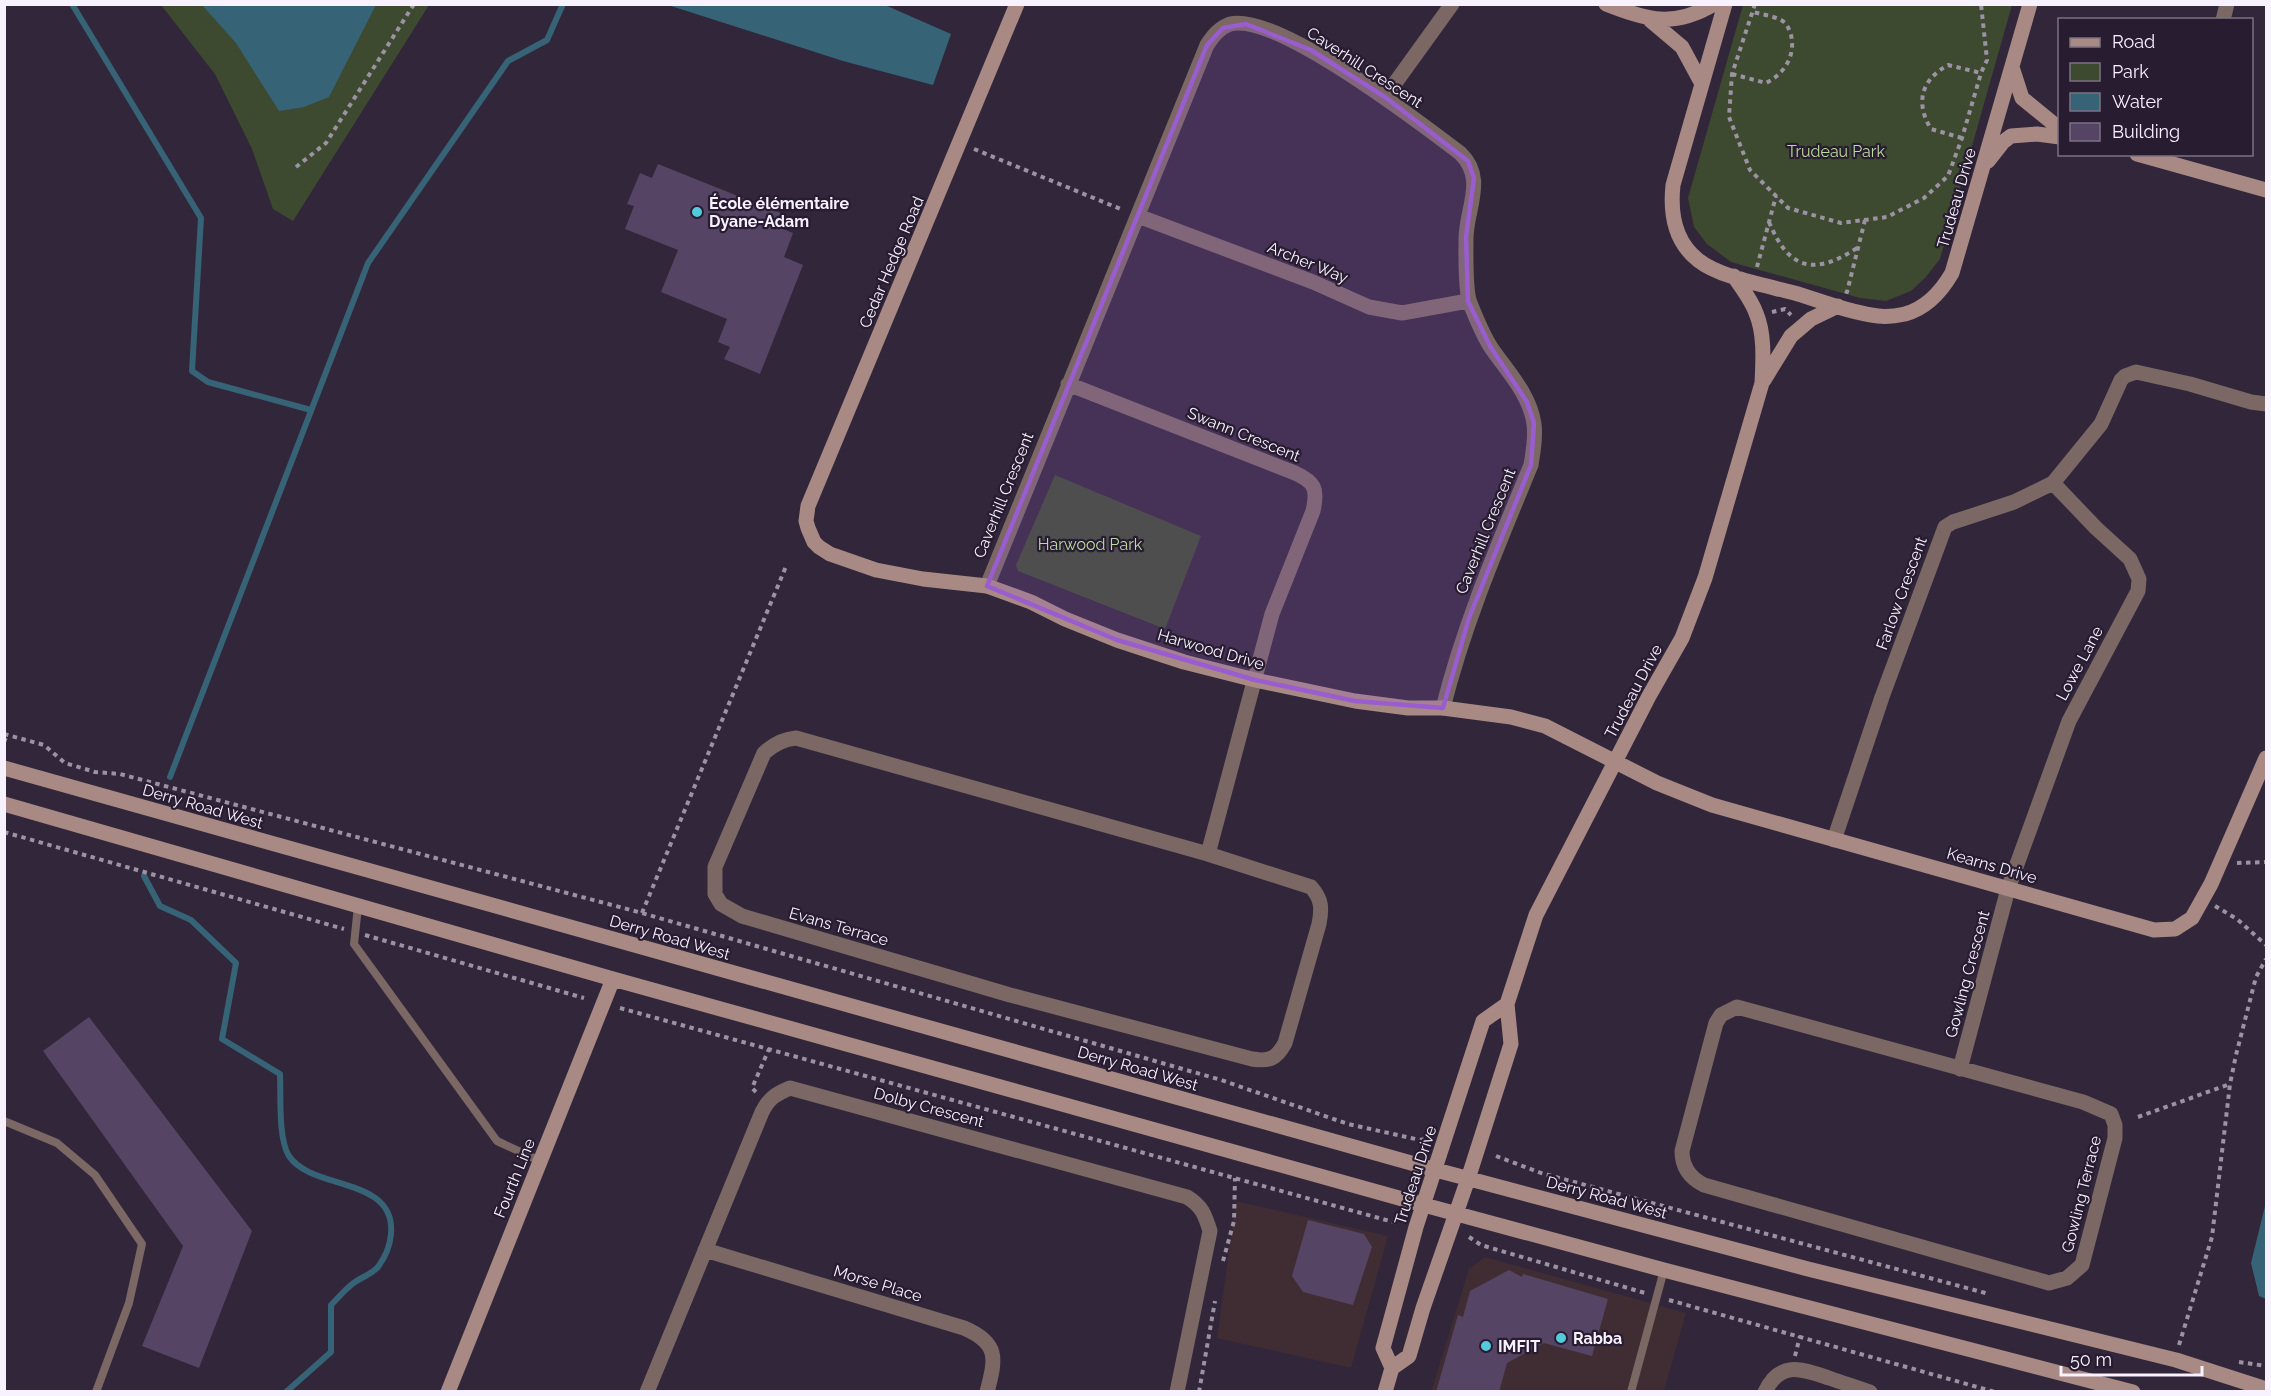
<svg xmlns="http://www.w3.org/2000/svg" width="2271" height="1396" viewBox="0 0 2271 1396" font-family="Raleway,sans-serif">
  <rect width="100%" height="100%" fill="#31263a"/>
  <path fill="#402d33" d="M1236 1201 1388 1236 1351 1368 1217 1338Z
    M1485 1257 1686 1313 1664 1391 1431 1392 1469 1269Z"/>
  <path fill="#3d4a30" d="M161 5H429L293 221 273 209 252 149 215 74Z
    M1743 5H2012L1940 259 1925 278 1911 291 1886 301 1860 298 1731 262 1707 244 1694 227 1688 198Z
    M1055 475 1201 536 1165 629 1018 571 1016 565Z"/>
  <path fill="#366375" d="M202 5H376L329 97 304 107 279 111 236 43Z
    M668 5H885L951 34 933 85 843 61Z
    M2266 1202V1299L2259 1296 2251 1263Z"/>
  <g fill="none" stroke-linecap="round" stroke-linejoin="round">
    <path stroke="#366375" stroke-width="6" d="M72 4 201 218 192 371 208 382 311 410
      M170 777 368 263 508 61 547 40 563 4
      M144 876 160 906 191 920 236 963 222 1039 280 1074C281 1095 278 1139 289 1156 312 1191 396 1176 391 1234 390 1247 386 1256 378 1267 372 1274 362 1277 355 1282 346 1288 339 1297 331 1305V1352L286 1392"/>
  </g>
  <path fill="#564465" d="M658 164 783 214 778 227 793 233 784 257 803 265 760 374 724 359 730 347 718 342 727 319 661 292 678 250 625 229 634 206 627 204 640 173 652 178Z
    M89 1017 252 1231 199 1368 142 1346 183 1246 43 1051Z
    M1308 1220 1364 1234 1372 1247 1353 1305 1303 1292 1292 1276Z
    M1509 1270 1522 1277 1523 1274 1608 1299 1592 1356 1544 1343 1507 1363 1499 1392H1436L1458 1315 1463 1317 1470 1291Z"/>
  <g fill="none" stroke-linecap="round" stroke-linejoin="round">
    <path stroke="#9b92a3" stroke-width="4" stroke-dasharray="4.5 4.5" stroke-linecap="butt" d="M1755 4 1732 74 1729 117 1750 170 1788 208 1841 223 1887 217 1924 198 1948 176 1962 138 1981 73 1987 60 1981 4
      M1732 74 1766 83C1784 74 1796 56 1791 35 1789 29 1787 23 1781 20 1773 16 1761 14 1753 12
      M1962 138 1931 129C1915 103 1921 80 1948 65L1981 73
      M974 149 1123 210
      M296 167 326 143 414 4
      M1769 222C1789 270 1814 276 1857 248
      M1757 267 1776 196
      M1845 291 1847 292 1865 220
      M1772 312 1785 309 1791 315
      M4 734 44 745 65 763 95 772 120 774 642 913 1221 1080 1348 1124 1420 1140 1429 1138
      M4 742 7 735
      M4 832 344 929
      M2237 863 2266 862
      M2215 906 2237 919 2266 945
      M642 913 787 564
      M365 935 584 998
      M620 1008 1397 1223
      M756 1092 752 1088 769 1049
      M2138 1117 2230 1084
      M1496 1156 1541 1173 1989 1294
      M1469 1237 1481 1245 1645 1293
      M1223 1261 1234 1221 1235 1178
      M1669 1300 1995 1392
      M2179 1345 2212 1237 2230 1084 2236 1055 2256 977 2266 959
      M1795 1356 1800 1336
      M2239 1362 2266 1366
      M1199 1392 1215 1301"/>
    <path stroke="#7b6764" stroke-width="8" d="M358 906 354 944 497 1141 540 1161
      M4 1121 57 1143 95 1175 142 1244 129 1303 96 1392
      M1631 1392 1664 1270"/>
    <path stroke="#7b6764" stroke-width="15" d="M2223 20 2227 4
      M1385 97 1452 4
      M1138 216 1313 282 1369 307 1402 313 1468 301
      M1068 384 1295 473C1315 482 1318 489 1313 511L1272 614 1208 854
      M987 586 1207 45C1213 36 1219 28 1230 24 1277 12 1420 123 1460 153 1487 179 1466 208 1466 239 1466 254 1465 291 1470 303 1476 318 1483 336 1492 349 1508 372 1530 395 1534 424 1536 438 1533 452 1531 465 1498 545 1464 624 1443 708
      M796 738 1208 854 1311 887C1322 899 1322 909 1319 924L1285 1043C1277 1058 1270 1062 1252 1059L1010 995 742 916 721 904 715 894V867L764 753C774 744 783 739 796 738Z
      M1834 840 1882 697 1945 527 1953 522 2014 502 2053 483 2101 424 2121 380 2125 376 2136 372 2190 384 2251 402 2266 404
      M1737 1007 2083 1102 2111 1114 2115 1125V1138L2082 1265 2067 1278 2049 1283 1704 1185C1690 1178 1682 1167 1682 1151L1716 1023 1721 1015Z
      M1960 1069 2008 889 2069 721 2138 591 2139 579 2130 559 2096 528 2053 483
      M705 1250 964 1328C999 1343 996 1358 987 1392
      M647 1392 762 1112C769 1098 776 1094 790 1088L1187 1197C1202 1206 1205 1215 1210 1231L1177 1392
      M1765 1392C1780 1360 1802 1369 1829 1378 1843 1383 1856 1387 1870 1392"/>
    <path stroke="#a88984" stroke-width="15" d="M1017 4 808 506 806 521 808 528 814 542 819 547 830 554 876 570 923 579 987 586 1031 602 1065 619 1117 640 1184 662 1255 680 1355 701 1408 708H1443L1511 717 1545 726 1657 783 1712 805 2154 930 2175 929 2192 918 2211 884 2266 758
      M1606 4C1647 20 1674 28 1714 4
      M1725 4 1673 185C1670 213 1675 242 1698 260 1720 278 1770 286 1798 294 1824 302 1851 313 1878 316 1887 317 1896 316 1905 314 1927 308 1941 292 1952 273L2030 4
      M1650 20 1682 47 1702 84
      M2012 67 2022 98 2060 129
      M2137 154 2266 190
      M1988 161 2003 142 2011 136 2037 134 2060 137
      M1764 380 1791 336 1811 319 1838 306
      M4 768 1436 1170 1808 1269 2176 1360 2266 1389
      M4 804 613 979 1424 1205 1664 1270 2133 1392
      M1392 1368 1409 1356 1423 1308 1468 1179 1511 1044 1507 1004 1536 915 1649 696 1682 638 1705 578 1762 383C1763 361 1765 334 1756 313 1751 299 1742 289 1734 276
      M448 1392 613 979
      M1385 1392 1392 1368 1383 1348 1416 1227 1483 1021 1507 1004"/>
  </g>
  <path fill="#9a5dcf" fill-opacity="0.2" stroke="#9a5dcf" stroke-width="4.5" stroke-linejoin="round" d="M1246 24 1311 50 1385 97 1468 161 1474 178 1466 237 1468 301 1490 346 1527 402 1534 423 1531 465 1469 618 1443 708 1355 701 1255 680 1117 640 987 586 1207 45 1223 28Z"/>
  <g fill="#54cadd" stroke="#271c30" stroke-width="2">
    <circle cx="697" cy="212" r="6"/>
    <circle cx="1561" cy="1338" r="6"/>
    <circle cx="1486" cy="1346" r="6"/>
  </g>
  <g text-anchor="middle" stroke-width="4.5" stroke-linejoin="round" paint-order="stroke">
    <g font-size="16" fill="#f8f1ff" stroke="#271c30">
      <text transform="translate(1365 67) rotate(33)" y="6">Caverhill Crescent</text>
      <text transform="translate(1956 198) rotate(-74)" y="6">Trudeau Drive</text>
      <text transform="translate(891 262) rotate(-67)" y="6">Cedar Hedge Road</text>
      <text transform="translate(1308 262) rotate(22)" y="6">Archer Way</text>
      <text transform="translate(1244 434) rotate(22)" y="6">Swann Crescent</text>
      <text transform="translate(1003 495) rotate(-68)" y="6">Caverhill Crescent</text>
      <text transform="translate(1485 531) rotate(-68)" y="6">Caverhill Crescent</text>
      <text transform="translate(1901 593) rotate(-70)" y="6">Farlow Crescent</text>
      <text transform="translate(1211 649) rotate(16)" y="6">Harwood Drive</text>
      <text transform="translate(2079 663) rotate(-62)" y="6">Lowe Lane</text>
      <text transform="translate(1633 691) rotate(-62)" y="6">Trudeau Drive</text>
      <text transform="translate(203 806) rotate(16)" y="6">Derry Road West</text>
      <text transform="translate(1992 865) rotate(16)" y="6">Kearns Drive</text>
      <text transform="translate(839 926) rotate(16)" y="6">Evans Terrace</text>
      <text transform="translate(670 937) rotate(16)" y="6">Derry Road West</text>
      <text transform="translate(1967 974) rotate(-75)" y="6">Gowling Crescent</text>
      <text transform="translate(1138 1068) rotate(16)" y="6">Derry Road West</text>
      <text transform="translate(929 1107) rotate(15)" y="6">Dolby Crescent</text>
      <text transform="translate(1415 1175) rotate(-72)" y="6">Trudeau Drive</text>
      <text transform="translate(514 1178) rotate(-68)" y="6">Fourth Line</text>
      <text transform="translate(2081 1194) rotate(-76)" y="6">Gowling Terrace</text>
      <text transform="translate(1607 1197) rotate(15)" y="6">Derry Road West</text>
      <text transform="translate(878 1283) rotate(17)" y="6">Morse Place</text>
    </g>
    <g font-size="16" fill="#bbdb9f" stroke="#271c30">
      <text x="1836" y="157">Trudeau Park</text>
      <text x="1090" y="550">Harwood Park</text>
    </g>
    <g font-size="16" font-weight="bold" fill="#f8f1ff" stroke="#271c30" text-anchor="start">
      <text x="709" y="209">École élémentaire<tspan x="709" dy="18">Dyane-Adam</tspan></text>
      <text x="1573" y="1344">Rabba</text>
      <text x="1498" y="1352">IMFIT</text>
    </g>
  </g>
  <rect width="2271" height="1396" fill="none" stroke="#f8f1ff" stroke-width="12"/>
  <rect x="2058" y="18" width="195" height="138" fill="#271c30" stroke="#7b7183" stroke-width="1.5"/>
  <rect x="2070" y="38" width="30" height="9" fill="#a88984" stroke="#7b7183" stroke-width="1.5"/>
  <text x="2112" y="48" font-size="18" fill="#f8f1ff">Road</text>
  <rect x="2070" y="63" width="30" height="18" fill="#3d4a30" stroke="#7b7183" stroke-width="1.5"/>
  <text x="2112" y="78" font-size="18" fill="#f8f1ff">Park</text>
  <rect x="2070" y="93" width="30" height="18" fill="#366375" stroke="#7b7183" stroke-width="1.5"/>
  <text x="2112" y="108" font-size="18" fill="#f8f1ff">Water</text>
  <rect x="2070" y="123" width="30" height="18" fill="#564465" stroke="#7b7183" stroke-width="1.5"/>
  <text x="2112" y="138" font-size="18" fill="#f8f1ff">Building</text>
  <path d="M2061 1366v9h141v-9" fill="none" stroke="#f8f1ff" stroke-width="3"/>
  <text x="2070" y="1366" font-size="18" fill="#f8f1ff" stroke="#271c30" stroke-width="4.5" paint-order="stroke">50 m</text>
</svg>
